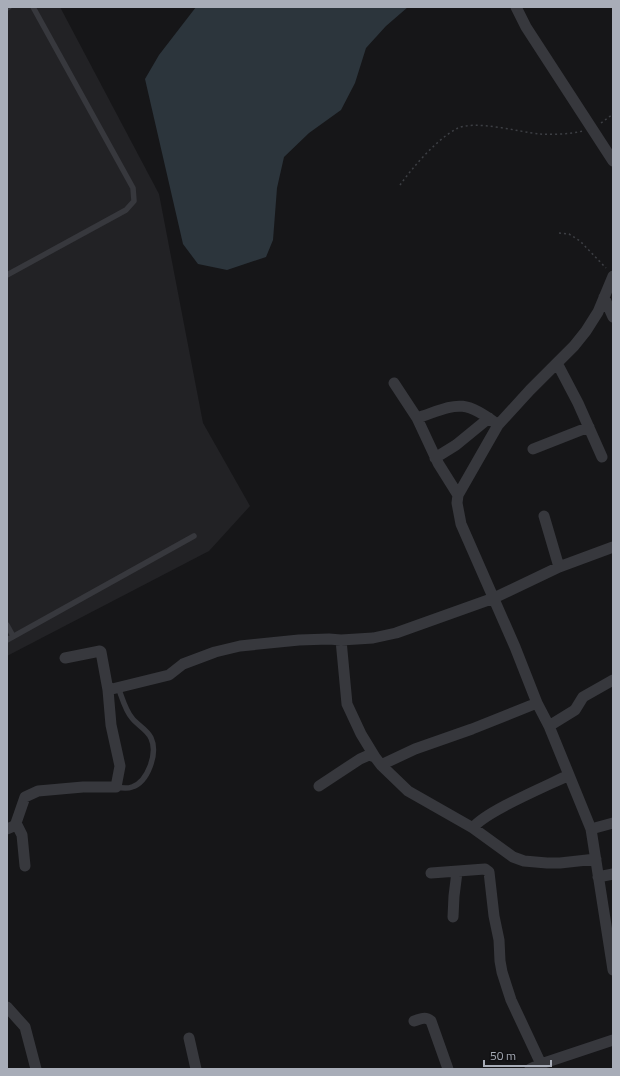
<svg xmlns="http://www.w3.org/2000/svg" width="620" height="1076" viewBox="0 0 620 1076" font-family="'Titillium Web',sans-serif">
  <rect width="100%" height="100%" fill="#161618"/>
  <path fill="#222225" d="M7 7H60L159 194 203 423 250 506 209 551 7 656Z"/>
  <path fill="#2c353c" d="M196 7H408L386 26 366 48 355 83 341 110 309 133 284 157 277 188 273 240 266 257 227 270 198 264 183 244 145 79 159 55Z"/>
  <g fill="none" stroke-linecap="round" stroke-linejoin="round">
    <path stroke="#3d3f44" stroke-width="1.5" stroke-dasharray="2 3" stroke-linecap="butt" d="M601 123 613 114
      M400 185C413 167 435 141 456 129 474 119 518 132 540 134 554 135 570 134 583 131
      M559 233 569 234 580 241 606 268"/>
    <path stroke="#37383d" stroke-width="5.5" d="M7 8 9 7
      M7 275 126 210 134 201 133 188 33 7
      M7 625 13 636
      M7 640 194 536
      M116 787C121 788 127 789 132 787 148 782 158 753 151 738 147 729 137 725 132 718 125 710 122 697 118 687"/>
    <path stroke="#37383d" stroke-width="11" d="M516 7 526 27 613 161
      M613 276 598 312 586 331 574 346 530 390 498 425 458 495 457 503 461 524 515 647 537 703 549 726 591 829 613 970
      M604 297 613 317
      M557 363 578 403 602 457
      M394 383 417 418 438 463 458 495
      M417 418C456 405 462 397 498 425
      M533 449 589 427
      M435 458 456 445 489 418
      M544 516 559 567
      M341 640 347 704 361 734 375 757
      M108 690 169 675 183 664 215 652 240 646 299 640 329 639 341 640 373 638 396 633 494 598 559 567 613 547
      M549 726 575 710 583 697 613 680
      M381 765 415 749 472 729 537 703
      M319 786 360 759 369 755 375 757 381 765 408 791 473 828 513 857 524 861 547 863H560L596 859
      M16 823 22 835 25 866
      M473 828C484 812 549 785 569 775
      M7 829 14 826 16 823 25 797 38 791 83 787H116L120 766 111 725 108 690 101 652 100 651 65 658
      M591 829 613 823
      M431 873 485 869 489 872 494 916 499 940 500 961 502 972 511 1000 541 1064
      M598 877 613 874
      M453 917 454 896 457 872
      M7 1007 25 1027 36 1069
      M414 1021C421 1019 425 1016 431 1021L448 1069
      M189 1038 196 1069
      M530 1069 541 1064 613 1040"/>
  </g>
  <rect width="620" height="1076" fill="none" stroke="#a8adb8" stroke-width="16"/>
  <path d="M484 1060v6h67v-6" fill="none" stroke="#a8adb8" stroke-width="2"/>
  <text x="490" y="1060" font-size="12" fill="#a8adb8" stroke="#111113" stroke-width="3" paint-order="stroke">50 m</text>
</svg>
